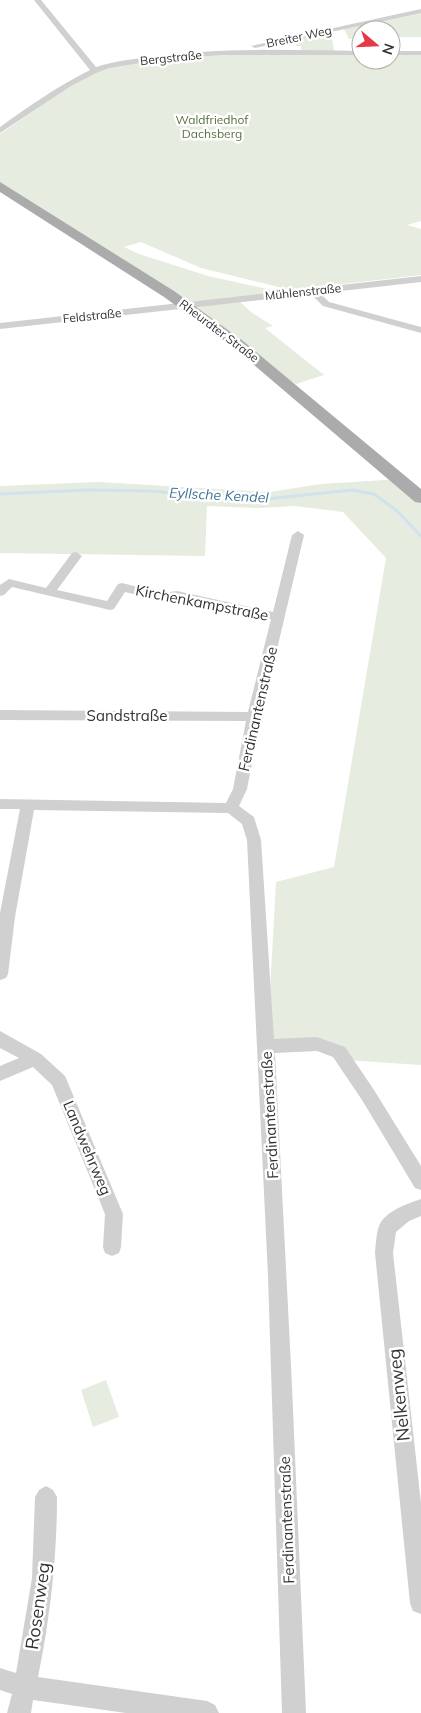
<svg xmlns="http://www.w3.org/2000/svg" width="421" height="1713" viewBox="0 0 421 1713" font-family="Mulish,sans-serif">
  <rect width="100%" height="100%" fill="#fff"/>
  <path fill="#e6ecdf" d="M421 12V37H391V30H361V38L349 39 344 29Z
    M331 31 334 51H301V46H296V39Z
    M361 53V60H391V53L421 54V221L407 225 421 229V275L291 290 201 268 141 242 124 247 139 254 208 276 281 292 238 300 251 312 273 326 265 328 324 375 296 384 264 365 0 183V134L92 71 129 63 163 58 213 54Z
    M401 479 421 504V1065L346 1060 314 1044 267 1046 276 882 334 867 386 558 343 512 295 506 259 508 207 506 205 556 0 553V486L98 482 270 492 321 484Z
    M106 1380 119 1417 93 1427 81 1390Z"/>
  <g fill="none" stroke-linecap="round" stroke-linejoin="round">
    <path stroke="#cfe2ee" stroke-width="3" d="M0 494 86 490 150 491 257 500 352 490 374 494 397 511 421 536"/>
    <path fill="#d0d0d0" fill-rule="evenodd" d="M34 0H41L96 67C114 61 133 59 152 57 221 47 291 50 361 51V55H221L165 59 109 68 96 73 71 86 0 133V127C29 106 58 86 90 70Z
      M421 9V13L255 48 251 46Z
      M391 51H421V55H391Z
      M313 288 316 289 329 302 421 327V333L323 306 308 291Z
      M298 531 304 535 261 717 247 789 239 806 254 817 261 840 274 1039 317 1037 345 1047 374 1090 421 1166V1190L415 1188 362 1100 333 1057 317 1051 275 1053 292 1386 306 1713H282L268 1276 247 840 242 824 228 813 34 810 15 917 8 974 6 978 0 980V913L20 809H0V799L226 803 233 789 246 721 0 720V710L248 712 271 619 177 599 162 601 125 592 114 609 110 610 12 587 4 595 0 596V585L9 579 46 588 72 553 76 552 82 556 57 590 107 601 118 584 122 583 162 593 177 591 273 612 292 535Z
      M0 1031 41 1054 65 1076 123 1214 121 1247 119 1253 112 1256 105 1253 103 1247 105 1214 52 1085 33 1067 0 1081V1066L19 1058 0 1048Z
      M421 1199V1216L409 1221 396 1232 393 1253 421 1503V1614L413 1611 410 1603 375 1253C376 1244 376 1234 379 1226 385 1211 407 1204 421 1199Z
      M46 1486 53 1490 57 1497C57 1558 50 1618 38 1677L207 1701 215 1705 219 1713H126L33 1700 31 1713H7L12 1694 0 1690V1668L16 1673 32 1578 35 1497 39 1490Z"/>
    <path fill="#d0d0d0" fill-rule="evenodd" d="M421 276V282L0 329V323Z"/>
    <path fill="#ababab" fill-rule="evenodd" d="M0 182 174 291 243 341 421 489V503L415 502 233 347 164 297 0 192Z"/>
  </g>
  <g text-anchor="middle" stroke-width="5" stroke-linejoin="round" paint-order="stroke">
    <g font-size="12" fill="#333" stroke="#fff">
      <text transform="translate(299 37) rotate(-12)" y="4">Breiter Weg</text>
      <text transform="translate(171 58) rotate(-6)" y="4">Bergstraße</text>
      <text transform="translate(303 292) rotate(-6)" y="4">Mühlenstraße</text>
      <text transform="translate(92 316) rotate(-6)" y="4">Feldstraße</text>
      <text transform="translate(219 331) rotate(37)" y="4">Rheurdter Straße</text>
    </g>
    <g font-size="12" fill="#56703f" stroke="#fff">
      <text x="212" y="124">Waldfriedhof<tspan x="212" dy="14">Dachsberg</tspan></text>
    </g>
    <g font-size="14" font-style="italic" fill="#3f7597" stroke="#fff">
      <text transform="translate(219 495) rotate(3)" y="5">Eyllsche Kendel</text>
    </g>
    <g font-size="15" fill="#333" stroke="#fff">
      <text transform="translate(202 603) rotate(11)" y="5">Kirchenkampstraße</text>
      <text transform="translate(258 709) rotate(-77)" y="5">Ferdinantenstraße</text>
      <text x="127" y="721">Sandstraße</text>
      <text transform="translate(270 1115) rotate(-93)" y="5">Ferdinantenstraße</text>
      <text transform="translate(87 1148) rotate(67)" y="5">Landwehrweg</text>
      <text transform="translate(287 1520) rotate(-92)" y="5">Ferdinantenstraße</text>
    </g>
    <g font-size="18" fill="#333" stroke="#fff">
      <text transform="translate(399 1395) rotate(-96)" y="6">Nelkenweg</text>
      <text transform="translate(38 1606) rotate(-82)" y="6">Rosenweg</text>
    </g>
  </g>
  <g transform="translate(376 45) rotate(109)"><circle r="24" fill="#ffffff" stroke="#adadad"/>
  <path d="M0-4L9 19L0 12L-9 19Z" fill="#e63946"/>
  <text y="-8" font-size="14" font-weight="bold" text-anchor="middle" fill="#333333">N</text>
  </g>
</svg>
